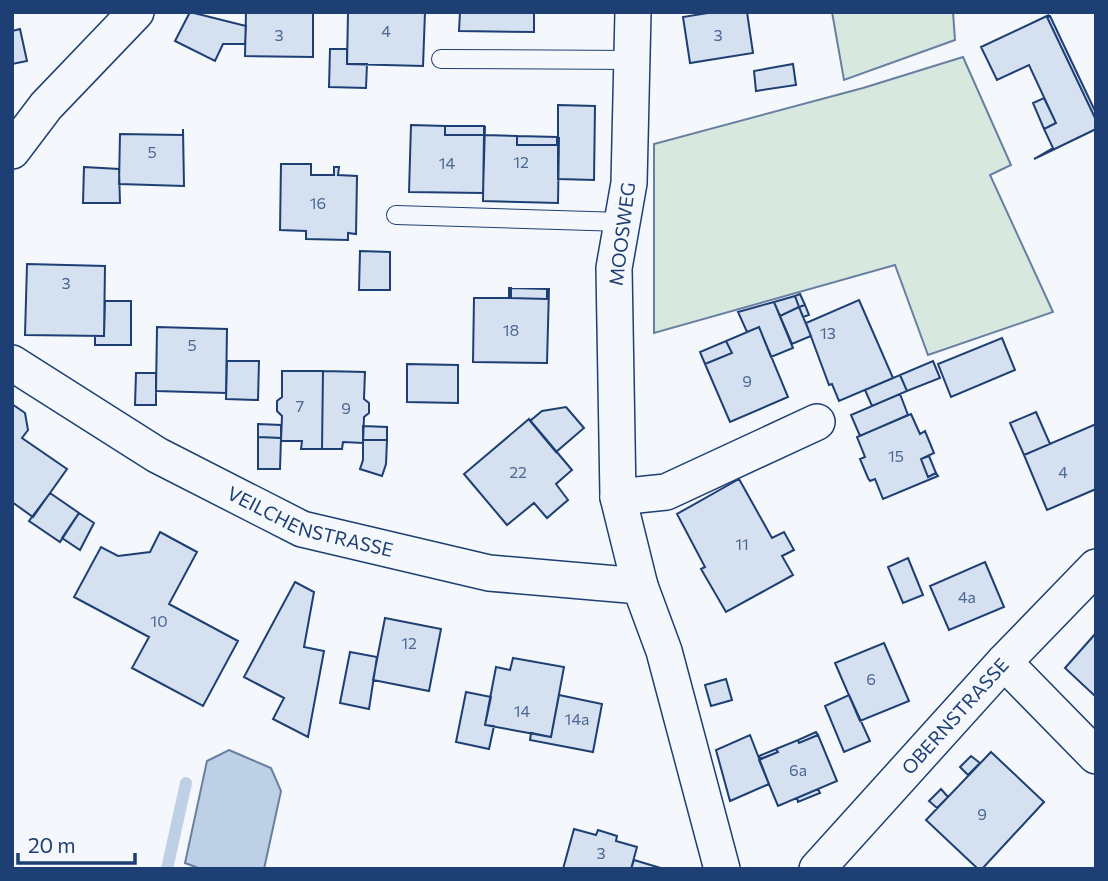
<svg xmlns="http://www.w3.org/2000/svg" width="1108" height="881" viewBox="0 0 1108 881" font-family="Commissioner,sans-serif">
  <rect width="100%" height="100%" fill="#f4f7fb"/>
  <path fill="#d7e8df" stroke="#687fa3" stroke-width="2" d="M832 12H953L955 40 844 80Z
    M963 57 1011 165 990 175 1053 312 928 355 895 265 654 333V144L863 88Z"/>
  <path fill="#bed0e5" stroke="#687fa3" stroke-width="2" d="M229 750 271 768 281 791 264 869H201L185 863 207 761Z"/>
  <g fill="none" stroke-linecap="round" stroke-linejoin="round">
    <path stroke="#bed0e5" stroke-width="12" d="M167 869 186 783"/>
  </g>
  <path fill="#d5e0f0" stroke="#1d3f73" stroke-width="2" d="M190 12 246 26 245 44H223L215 61 175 41Z
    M246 12H313V57L245 56Z
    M348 12H425L423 66 347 64Z
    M460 12H534V32L459 31Z
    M714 12H747L753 53 690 63 683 17Z
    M1049 15 1047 17 1096 120V129L1034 159 1053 148 1044 129 1056 123 1029 65 997 80 981 47Z
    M1050 16 1096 113V120L1047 17Z
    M20 29 27 61 12 64V31Z
    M330 49H347V64H367L366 88 329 87Z
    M793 64 796 85 756 91 754 71Z
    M1044 98 1056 123 1044 129 1033 103Z
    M558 105 595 106 594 180 558 179Z
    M411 125 445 126V135H484L485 126 483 193 409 192Z
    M445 126H484V135H445Z
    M183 129 184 186 119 184 120 134 183 135Z
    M484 135 517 136V145H557L559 137 558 203 483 201Z
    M517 136 557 137V145H517Z
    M281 164H311V175H334V167H339L338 175 357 176 356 234 348 233V240L306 239V231L280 230Z
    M84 167 119 169 120 203H83Z
    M360 251 390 252V290H359Z
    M27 264 105 266 104 336 25 335Z
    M509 288H511V298L547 299V289H549L547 363 473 362 474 298H509Z
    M511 288 547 289V299L511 298Z
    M800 294 805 305 799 307 795 296Z
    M795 296 799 307 780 316 774 302Z
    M859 300 893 378 839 401 832 384 829 385 806 323Z
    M105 301H131V345H95V336H104Z
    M774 302 793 348 771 357 759 327 747 332 738 312Z
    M805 305 809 315 803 317 799 307Z
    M799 307 811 336 792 344 780 316Z
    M157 327 227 329 226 393 156 391Z
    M759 327 788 397 730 422 705 364 732 353 726 341Z
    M1002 338 1015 370 951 397 938 364Z
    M726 341 732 353 705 364 700 352Z
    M227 361H259L258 400 226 399Z
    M933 361 940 378 907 391 900 375Z
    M407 364 458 365V403L407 402Z
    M282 371H323L322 449H301L302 441H281L282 416 277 411V401L282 397Z
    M323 371 365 372 364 399 369 403V413L364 417 363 443 343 442 342 449H322Z
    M136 373H156V405H135Z
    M900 375 907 391 872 406 865 390Z
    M900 394 908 415 860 436 851 415Z
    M12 404 25 413 28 430 22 438 67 469 33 517 12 502Z
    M566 407 584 428 556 452 530 421 542 411Z
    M1036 412 1050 444 1024 455 1010 423Z
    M911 414 920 434 925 431 934 453 921 459 928 477 936 473 938 476 883 499 875 479 870 481 868 478 860 459 865 457 857 437Z
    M529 419 572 470 556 484 568 500 547 518 534 503 507 525 464 474Z
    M258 424 281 425V438L258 437Z
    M1096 424V489L1047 510 1024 455Z
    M363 426 387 427V440H363Z
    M258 437 281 438 280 469H258Z
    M363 440H387L386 464 382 476 360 469 363 460Z
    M929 456 936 473 928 477 921 459Z
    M739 479 772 538 784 532 794 550 782 556 793 575 726 612 701 569 705 567 677 514Z
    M50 493 79 513 60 542 29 521Z
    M79 513 94 523 80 550 62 538Z
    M160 532 197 552 169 604 238 641 203 706 132 668 149 637 74 597 101 547 118 556 150 552Z
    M908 558 923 595 903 603 888 567Z
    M985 562 1004 607 949 630 930 586Z
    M295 582 314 592 304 647 324 651 308 737 273 719 284 698 244 677Z
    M385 618 441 629 429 691 373 680Z
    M1096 633V697L1065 668Z
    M884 643 909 701 860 721 835 663Z
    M350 652 377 657 369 709 340 703Z
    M513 658 564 667 551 737 485 725 496 667 510 670Z
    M726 679 732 700 711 706 705 685Z
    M466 692 491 697 485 725 494 726 489 749 456 742Z
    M559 695 602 704 593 752 530 740 531 733 551 737Z
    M849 695 870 741 844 752 825 706Z
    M816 732 818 735 799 743 798 740Z
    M750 735 769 784 730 801 716 750Z
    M818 735 837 781 778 806 759 760 778 752 776 749 798 740 799 743Z
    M776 749 778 752 760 759 759 756Z
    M991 752 1044 802 982 869H978L926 820Z
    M971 756 980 763 968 775 960 767Z
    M818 789 820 793 798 802 797 798Z
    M941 789 948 797 937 808 929 801Z
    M574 829 596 835 598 830 617 836 616 841 637 847 631 869H563Z
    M634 860 664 869H631Z"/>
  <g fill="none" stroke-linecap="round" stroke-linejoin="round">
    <g stroke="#1d3f73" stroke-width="20">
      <path id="service" d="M441 59 632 60
        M396 215 623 222"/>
    </g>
    <g stroke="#1d3f73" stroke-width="38">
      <g id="minor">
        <path d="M633 12 629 183 614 268 618 497 640 586 664 651 722 869"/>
        <path d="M12 151 46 106 136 12"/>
        <path id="s1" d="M12 363 157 455 302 529 489 573 640 586"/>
        <path d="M618 497 666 492 817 422"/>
        <path d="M1004 662 1096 756"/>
        <path id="s2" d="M817 869 1004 662 1096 567"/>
      </g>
    </g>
    <use href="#service" stroke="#f4f7fb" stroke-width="18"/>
    <use href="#minor" stroke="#f4f7fb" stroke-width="35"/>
  </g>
  <g text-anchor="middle" stroke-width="5" stroke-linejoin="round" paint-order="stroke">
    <g font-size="16" fill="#4b6792">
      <text x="386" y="37">4</text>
      <text x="279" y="41">3</text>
      <text x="718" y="41">3</text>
      <text x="152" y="158">5</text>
      <text x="521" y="168">12</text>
      <text x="447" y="169">14</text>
      <text x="318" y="209">16</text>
      <text x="66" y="289">3</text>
      <text x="511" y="336">18</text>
      <text x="828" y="339">13</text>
      <text x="192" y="351">5</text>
      <text x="747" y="387">9</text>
      <text x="300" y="412">7</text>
      <text x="346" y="414">9</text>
      <text x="896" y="462">15</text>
      <text x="518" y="478">22</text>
      <text x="1063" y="478">4</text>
      <text x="742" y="550">11</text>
      <text x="967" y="603">4a</text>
      <text x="159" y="627">10</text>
      <text x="409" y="649">12</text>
      <text x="871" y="685">6</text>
      <text x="522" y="717">14</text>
      <text x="577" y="725">14a</text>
      <text x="798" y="776">6a</text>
      <text x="982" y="820">9</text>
      <text x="601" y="859">3</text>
    </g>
    <g font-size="19" fill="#1d3f73" stroke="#f4f7fb">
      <text transform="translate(622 234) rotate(-83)" y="7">MOOSWEG</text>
      <text dy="7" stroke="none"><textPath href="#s1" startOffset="340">VEILCHENSTRASSE</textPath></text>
      <text dy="7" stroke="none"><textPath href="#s2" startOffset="206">OBERNSTRASSE</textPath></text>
    </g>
  </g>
  <rect width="1108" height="881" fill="none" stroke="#1d3f73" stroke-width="28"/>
  <path d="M18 853v10h117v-10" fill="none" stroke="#1d3f73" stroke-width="3.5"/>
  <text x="28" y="853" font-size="21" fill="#1d3f73" stroke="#f4f7fb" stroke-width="5" paint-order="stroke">20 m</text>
</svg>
